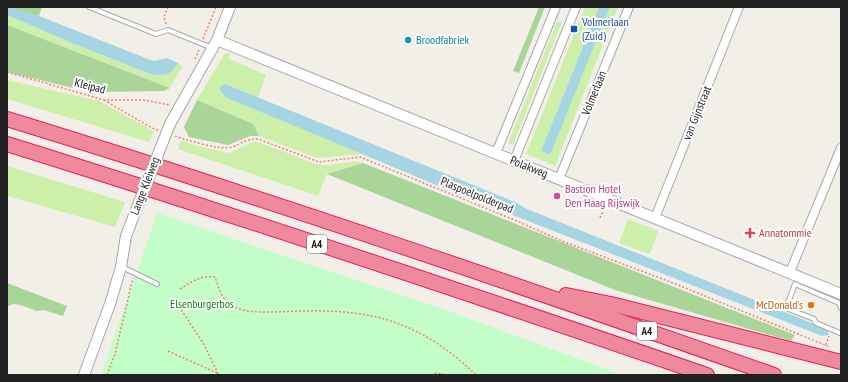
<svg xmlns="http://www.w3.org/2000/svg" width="848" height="382" viewBox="0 0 848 382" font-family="'PT Sans Narrow',sans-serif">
  <rect width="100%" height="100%" fill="#f2efe8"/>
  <path fill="#ccf0aa" d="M585 7H599L541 151 549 155 610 7H618L555 166 526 154Z
    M7 15 72 43 150 74C166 76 169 76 178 63L182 67 170 88 7 25Z
    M557 22H562L513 145 508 143Z
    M225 53 230 54 228 58 266 75 258 97 225 84V96L362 154 319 158 314 157 259 136 253 124 197 100Z
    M7 80 99 101 154 131 149 142 7 99Z
    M181 140 194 145 229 153 254 141 264 144 316 164 326 165 357 161 363 163 327 174 318 196 178 149Z
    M7 166 125 202 115 227 7 196Z
    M628 219 658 231 650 254 619 243Z"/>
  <path fill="#aad599" d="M8 7H42L39 16 20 12Z
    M539 7H545L519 73 513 71Z
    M7 25 170 88 164 91 100 92 73 88 7 72Z
    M197 100 253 124 259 136H250L228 145 189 137 184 127Z
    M363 163 795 335 791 341 615 290 327 174Z
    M7 283 67 306 63 316 44 310 37 311 20 305 13 304 7 307Z"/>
  <path fill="#c3fec8" d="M157 213 454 313 622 375H101Z"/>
  <path fill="#a5d5e3" d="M7 7 39 16 148 59 154 61 167 58 178 63C170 76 165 76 150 74L72 43 7 15Z
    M599 7H610L550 155 541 151Z
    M225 84 515 202 527 209 827 329 829 335 822 336 441 187 225 97 219 88Z"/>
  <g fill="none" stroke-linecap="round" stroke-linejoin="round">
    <g stroke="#a8a8a8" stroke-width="6">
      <path id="service" d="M89 7 156 34 168 30 212 48
        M122 267 157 284
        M840 333 816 323 814 319 786 308 795 284 839 303 841 308"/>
    </g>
    <g stroke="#a8a8a8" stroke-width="10">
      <path id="minor" d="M496 153 556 7
        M514 161 576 7
        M559 179 629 7
        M655 218 739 7
        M790 272 841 148"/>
    </g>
    <g stroke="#a8a8a8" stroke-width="12">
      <path id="tertiary" d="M217 40 841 294
        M170 124 217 40 230 7
        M84 375 110 304 121 267 126 236 134 215"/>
    </g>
    <g stroke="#eb1a60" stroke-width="16">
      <path id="motorway" d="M7 119C265 198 520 286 774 375
        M7 144C241 217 474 295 707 375
        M566 295 611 304 841 362"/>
    </g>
    <path stroke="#ff7c6c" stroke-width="1.5" stroke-dasharray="2 2" stroke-linecap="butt" d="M166 24 164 17 168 7
      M203 39 216 7
      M195 59 199 50
      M7 72 104 100H144L170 105
      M104 100 152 128 158 130
      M175 136C186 140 221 151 232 147 243 143 245 139 258 139L319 162 360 157 512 219 562 241 673 283 830 347
      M600 218 604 208
      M180 289C191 282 201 275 215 277 219 288 222 302 234 307 250 315 284 311 303 311 376 309 423 324 476 375
      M177 303 203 343 219 375
      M826 345 829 336
      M168 351 217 373
      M107 375 115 354 133 278
      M431 375 436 373 448 375"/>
    <use href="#service" stroke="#fff" stroke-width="4"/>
    <use href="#minor" stroke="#fff" stroke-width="8"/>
    <use href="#tertiary" stroke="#fff" stroke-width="10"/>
    <use href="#motorway" stroke="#ef8a9c" stroke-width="14"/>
    <g stroke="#a8a8a8" stroke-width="12" stroke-linecap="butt">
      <path id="tertiary-bridge" d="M134 215 170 124"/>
    </g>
    <use href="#tertiary-bridge" stroke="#fff" stroke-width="10"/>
  </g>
  <rect fill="#1a4fb4" stroke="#fff" stroke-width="1.5" x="570" y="25" width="8" height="8" rx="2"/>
  <circle fill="#0f9aa8" stroke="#fff" stroke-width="1.5" cx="408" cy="40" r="4"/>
  <circle fill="#d1479c" stroke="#fff" stroke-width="1.5" cx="557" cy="196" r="4"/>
  <path fill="#e0444e" stroke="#fff" stroke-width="1.5" d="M748 227h4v4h4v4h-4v4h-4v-4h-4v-4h4z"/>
  <circle fill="#e8710a" stroke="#fff" stroke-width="1.5" cx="811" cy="305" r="4"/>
  <g text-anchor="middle" stroke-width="4" stroke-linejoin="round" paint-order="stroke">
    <g fill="#fff" stroke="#646464" stroke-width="1">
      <rect x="307" y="235" width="20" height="18" rx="3"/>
      <rect x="637" y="322" width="20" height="18" rx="3"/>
    </g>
    <g font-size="11" font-weight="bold" fill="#212121">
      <text x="317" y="248">A4</text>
      <text x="647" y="335">A4</text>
    </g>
    <g font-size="12" fill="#164399" stroke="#fff" text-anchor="start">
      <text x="582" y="26">Volmerlaan<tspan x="582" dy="14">(Zuid)</tspan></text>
    </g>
    <g font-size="12" fill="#0d838f" stroke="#fff" text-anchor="start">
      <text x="416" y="44">Broodfabriek</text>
    </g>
    <g font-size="12" fill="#212121" stroke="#fff">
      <text transform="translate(90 86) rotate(14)" y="4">Kleipad</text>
      <text transform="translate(594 93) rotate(-68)" y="4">Volmerlaan</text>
      <text transform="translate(697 113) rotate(-68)" y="4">van Gijnstraat</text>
      <text transform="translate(529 167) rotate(22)" y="4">Polakweg</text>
      <text transform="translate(145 186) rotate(-69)" y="4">Lange Kleiweg</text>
      <text transform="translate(477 195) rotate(22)" y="4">Plaspoelpolderpad</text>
    </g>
    <g font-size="12" fill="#b23c85" stroke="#fff" text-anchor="start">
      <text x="565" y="193">Bastion Hotel<tspan x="565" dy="14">Den Haag Rijswijk</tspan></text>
    </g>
    <g font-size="12" fill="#be3a42" stroke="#fff" text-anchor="start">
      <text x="759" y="237">Annatommie</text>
    </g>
    <g font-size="12" fill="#03870f" stroke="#fff">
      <text x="202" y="308">Elsenburgerbos</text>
    </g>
    <g font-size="12" fill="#c56008" stroke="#fff" text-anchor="end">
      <text x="803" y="309">McDonald's</text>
    </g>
  </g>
  <rect width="848" height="382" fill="none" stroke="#212121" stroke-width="16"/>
</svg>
